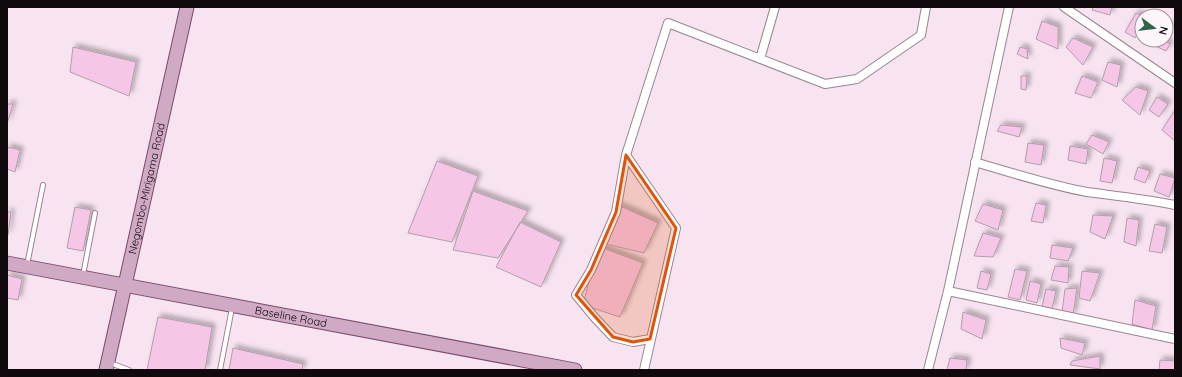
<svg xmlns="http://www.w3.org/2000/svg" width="1182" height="377" viewBox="0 0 1182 377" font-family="Quicksand,sans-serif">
  <defs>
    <filter id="shadow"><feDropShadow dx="3.5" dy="-3.5" stdDeviation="2" flood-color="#0004"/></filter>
  </defs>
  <rect width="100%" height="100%" fill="#f8e4f1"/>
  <path fill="#f6c6e6" stroke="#b19eab" filter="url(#shadow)" d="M1093 7H1112L1110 15 1092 10Z
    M1136 13 1142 16V24L1135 38 1125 32Z
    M1042 21 1058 27V49L1036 39Z
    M1166 23 1171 26 1166 37Z
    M1073 38 1093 47 1083 65 1066 47Z
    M1148 40H1165L1164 41 1170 44 1166 51 1147 42Z
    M73 47 136 62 129 96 70 72Z
    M1020 47 1027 49 1028 59 1017 54Z
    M1108 62 1121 65 1117 87 1102 80Z
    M1021 76H1027L1026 90 1021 89Z
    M1082 76 1098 82 1091 98 1075 93Z
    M1136 87 1148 91 1140 115 1122 100Z
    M1157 97 1168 104 1159 117 1149 110Z
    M7 104H13L7 124Z
    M1175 110V141L1162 130Z
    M1001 125 1022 127 1019 137 997 131Z
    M1092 135 1109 142 1103 154 1086 144Z
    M1028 143 1044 145 1041 165 1025 162Z
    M1070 146 1088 149 1086 164 1068 160Z
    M7 147 20 150 15 172 7 169Z
    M1104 158 1117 161 1112 183 1100 181Z
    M437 161 478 176 452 242 408 233Z
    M1138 167 1150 171 1145 183 1134 179Z
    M1160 174 1175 178 1169 197 1154 191Z
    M473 191 528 211 498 258 453 250Z
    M1036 203 1046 205 1043 223 1031 221Z
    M983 204 1003 210 998 230 975 221Z
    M618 205 658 223 644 253 606 244Z
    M75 207 91 210 83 251 67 248Z
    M7 212H11L8 235H7Z
    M1093 215 1113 216 1105 239 1090 232Z
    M1127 218 1139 220 1136 246 1124 242Z
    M520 222 561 242 541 287 496 267Z
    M1155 224 1167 227 1162 253 1149 251Z
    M983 233 1001 238 993 257 974 256Z
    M1052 245 1073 248 1068 261 1050 258Z
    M598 246 643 263 620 317 583 305Z
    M1055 266 1069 267 1068 283 1051 280Z
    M1015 269 1027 271 1020 300 1008 297Z
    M981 271 991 274 987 290 977 288Z
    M1082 271 1100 273 1090 301 1079 298Z
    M7 275 22 279 18 300 7 298Z
    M1030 281 1041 284 1037 303 1026 300Z
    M1077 288 1073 315 1062 312 1065 289Z
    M1046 289 1056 291 1052 309 1042 307Z
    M1135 300 1156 306 1152 330 1132 324Z
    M963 312 986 320 982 339 961 329Z
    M158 317 212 327 205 370H147Z
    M1060 338 1085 343 1082 355 1061 348Z
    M233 348 303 364 302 370H229Z
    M1100 356V369L1070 365 1072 361Z
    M950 358 967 360 966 370H947Z
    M1160 360 1175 361V370H1159Z"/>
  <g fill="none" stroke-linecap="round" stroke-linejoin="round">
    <g stroke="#978591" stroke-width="6">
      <path id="service" d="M27 265 43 185
        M83 275 95 213
        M110 363 129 370
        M220 370 232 308"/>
    </g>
    <g stroke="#978591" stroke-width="10">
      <path id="minor" d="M1064 7 1175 83
        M760 59 775 7
        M626 155 616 212 591 270 576 295 595 318 613 337 633 342 650 339
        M975 162C1012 173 1049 185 1087 192 1117 196 1146 199 1175 205
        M948 291 1175 339
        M644 370 676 228 626 155 668 23 825 84 857 79 921 35 926 7
        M928 370 948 291 1009 7"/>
    </g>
    <g stroke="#784b6a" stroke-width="15">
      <g id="primary">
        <path id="s1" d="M7 263 575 370"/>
        <path id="s2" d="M106 370 187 7"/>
      </g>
    </g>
    <use href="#service" stroke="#fff" stroke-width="4"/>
    <use href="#minor" stroke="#fff" stroke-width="8"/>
    <use href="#primary" stroke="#d0a9c4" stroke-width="13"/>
  </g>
  <path fill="#dd550c" fill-opacity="0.2" stroke="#dd550c" stroke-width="3" stroke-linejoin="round" d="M626 155 676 228 650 339 633 342 613 337 576 295 591 270 616 212Z"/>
  <g text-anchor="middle" stroke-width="3" stroke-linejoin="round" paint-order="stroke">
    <g font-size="11" fill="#10090e" stroke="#fdf5fa">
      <text dy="4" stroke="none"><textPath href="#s2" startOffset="186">Negombo-Mirigama Road</textPath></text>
      <text dy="4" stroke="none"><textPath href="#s1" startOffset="289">Baseline Road</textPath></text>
    </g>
  </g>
  <rect width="1182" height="377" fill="none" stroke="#10090e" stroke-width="16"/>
  <g transform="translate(1154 28) rotate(105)"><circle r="19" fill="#fdf5fa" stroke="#9e979c"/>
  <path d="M0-3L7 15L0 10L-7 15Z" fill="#306449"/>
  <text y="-6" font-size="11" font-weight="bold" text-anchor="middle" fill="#10090e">N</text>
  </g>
</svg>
